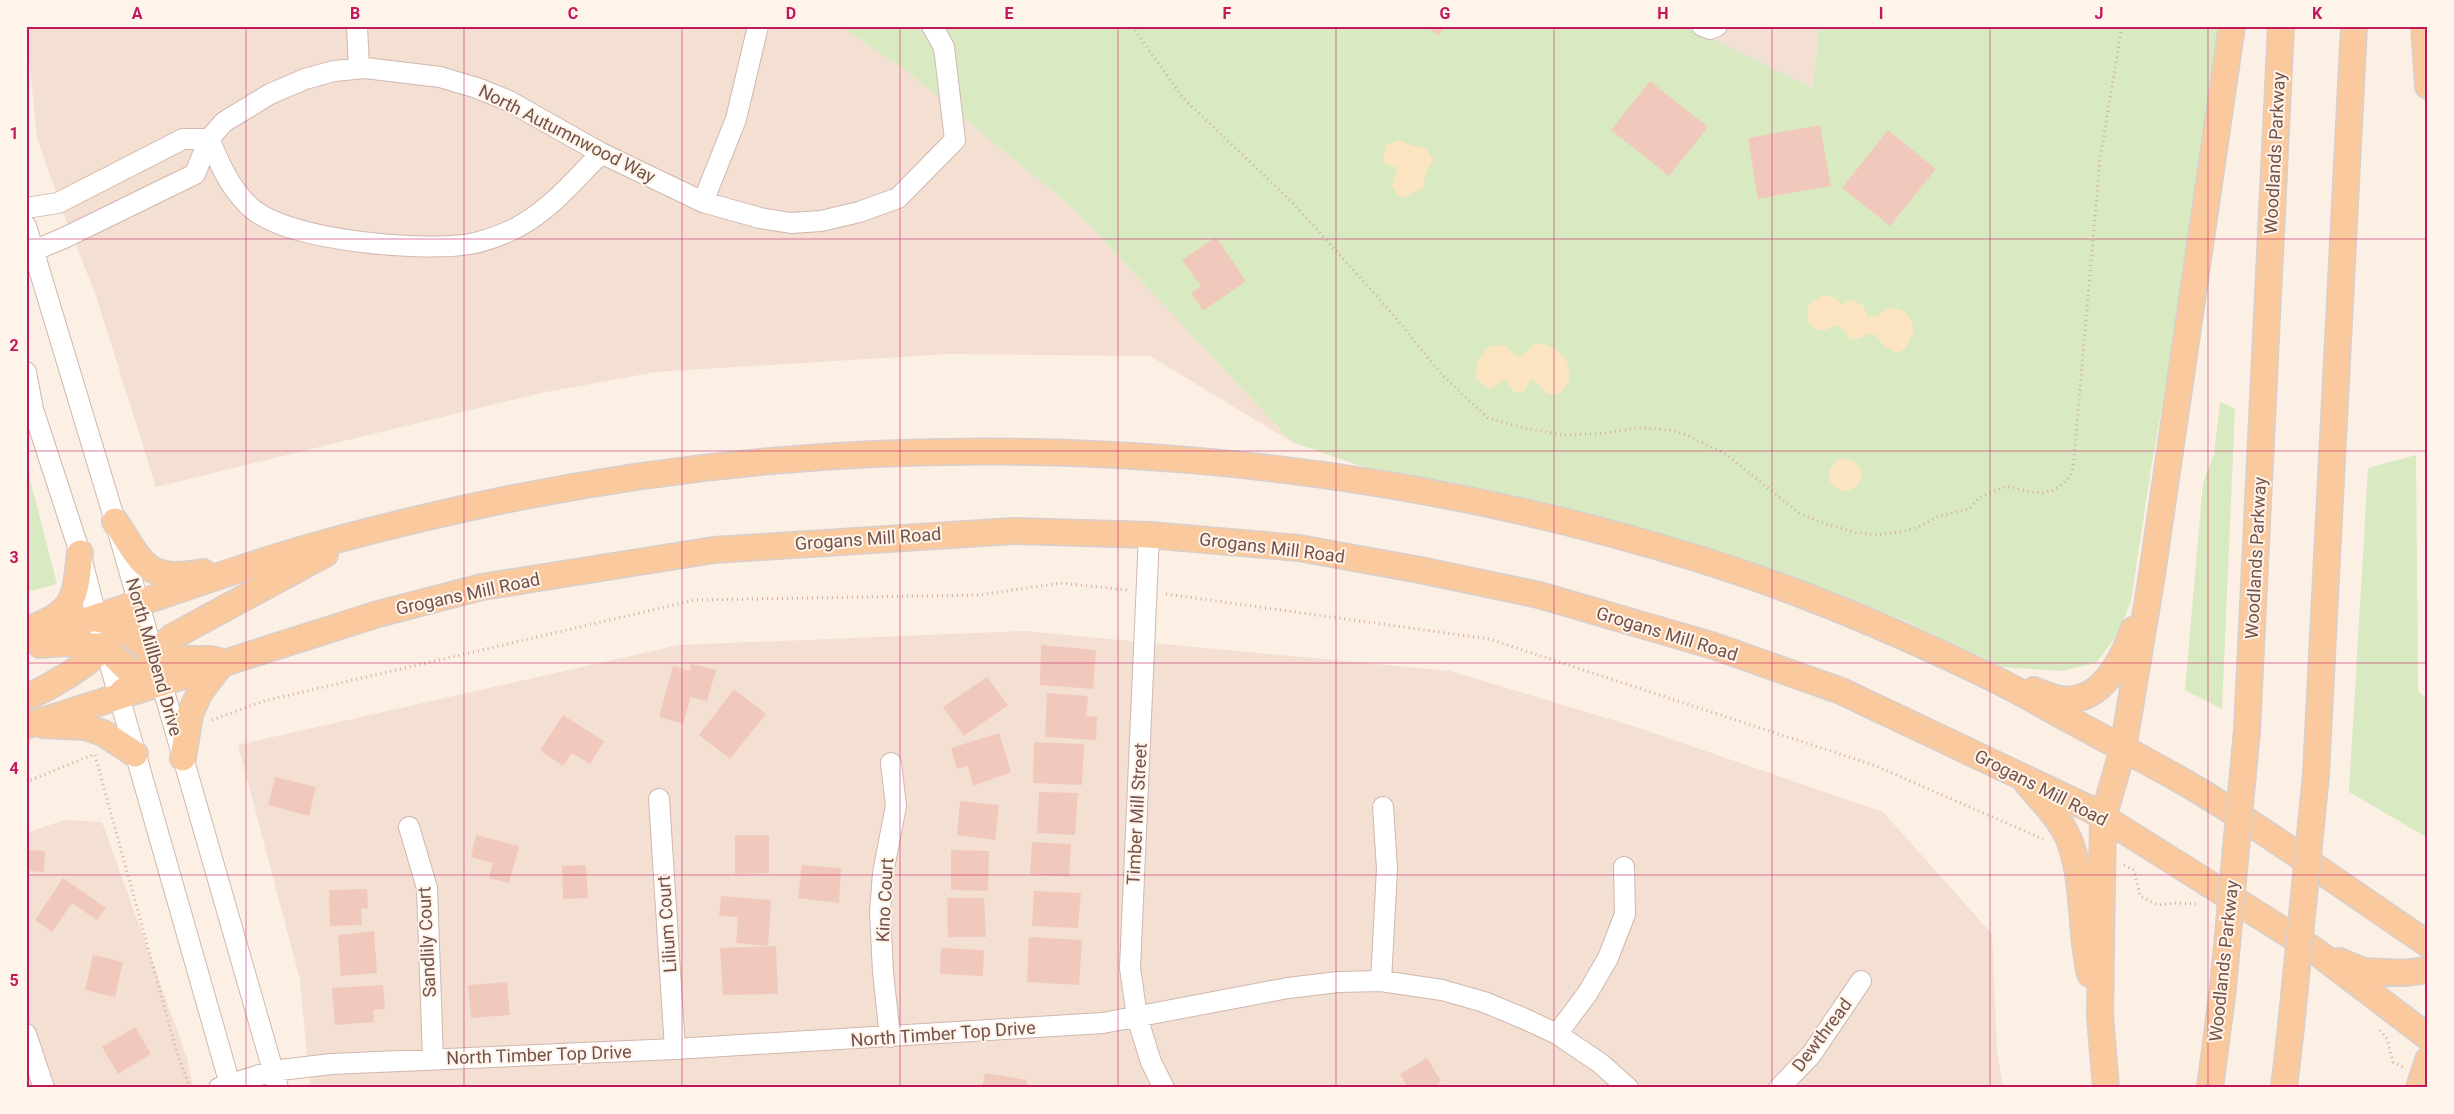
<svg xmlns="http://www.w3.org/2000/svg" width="2454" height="1114" viewBox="0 0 2454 1114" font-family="Roboto,sans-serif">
  <rect width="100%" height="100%" fill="#fcefe4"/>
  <path fill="#f4e0d3" d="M26 26H840L905 70 1072 207 1292 442 1150 356 949 354 656 372 541 393 156 487 95 293 65 218 37 138Z
    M1688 26H1819L1813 88Z
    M1025 631 1450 671 1633 726 1883 812 1992 934 1997 1050 2003 1088H310L300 980 238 745 679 645Z
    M64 820 102 822 187 1058 193 1088H26V833Z"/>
  <path fill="#d9eac3" d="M840 26H1688L1813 88 1819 26H2223L2189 253 2151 469 2131 601 2118 634 2096 663 2061 671 2002 667 1905 621 1787 577 1601 517 1375 471 1292 442 1072 207 905 70Z
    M2220 402 2235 409 2222 709 2185 690 2203 483 2214 454Z
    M2416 455 2418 691 2428 700V838L2349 792 2368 468Z
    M26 464 57 584 26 592Z"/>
  <path fill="#fbe4bf" d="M1399 140 1413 146 1426 148 1433 159 1425 175 1424 187 1404 198 1397 195 1392 186 1398 168 1385 164 1383 157 1387 145Z
    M1823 295 1835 298 1842 305 1848 300H1853L1864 306 1867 317 1878 316C1892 300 1911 310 1914 330L1905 349 1897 353 1884 346 1876 335 1868 334C1843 349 1853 331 1836 325L1826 330H1816L1809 323 1807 311 1810 303Z
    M1536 343C1564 345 1584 376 1557 395L1547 394 1538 383 1531 379 1524 391C1512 397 1512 385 1505 380L1490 389 1477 380C1473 367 1482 343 1499 345 1507 346 1511 351 1516 356H1522Z
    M1829 475a16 16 0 1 1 32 0a16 16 0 1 1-32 0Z"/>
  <path fill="#f1c9bc" d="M1426 26H1446L1439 36Z
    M1650 81 1708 127 1669 176 1611 130Z
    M1820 125 1831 186 1758 199 1748 138Z
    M1888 130 1936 169 1890 226 1842 188Z
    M1216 237 1246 281 1203 311 1191 293 1201 286 1182 260Z
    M1041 645 1096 650 1093 689 1040 685Z
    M691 664 716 670 707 701 691 697 683 724 659 717 673 666 689 671Z
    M987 677 1008 705 964 736 943 707Z
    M734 689 766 714 730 759 699 735Z
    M1047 693 1088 696 1086 716 1097 717 1096 740 1045 737Z
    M563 715 604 741 590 764 572 753 563 766 540 750Z
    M999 733 1011 772 973 786 968 766 957 769 951 748Z
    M1034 742 1084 744 1082 785 1033 783Z
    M275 777 316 787 309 816 268 805Z
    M1039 792 1078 793 1075 835 1037 833Z
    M960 801 999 805 995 840 957 835Z
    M476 835 519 846 509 883 489 878 493 863 471 857Z
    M735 835H769V873L735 874Z
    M1032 842 1071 844 1069 877 1030 874Z
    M26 850 45 851 44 872 26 871Z
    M951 850 989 851 988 891 951 890Z
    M586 865 588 898 563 899 562 866Z
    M802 865 841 868 839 903 798 898Z
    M63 878 106 908 97 920 72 903 52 932 35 920Z
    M367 889 368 908 361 909 362 925 330 926 329 890Z
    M1034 891 1081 893 1078 928 1032 926Z
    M721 896 771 900 768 946 736 943 738 917 719 916Z
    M947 898H984L986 937H948Z
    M374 931 377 973 341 976 338 935Z
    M1029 937 1082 940 1079 985 1027 982Z
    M776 946 778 994 723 995 720 948Z
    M941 948 984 950 983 976 940 974Z
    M93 955 123 962 115 997 85 990Z
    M507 982 510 1015 471 1018 468 985Z
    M383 985 385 1009 373 1010 374 1022 335 1025 332 988Z
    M135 1027 151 1054 118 1074 102 1047Z
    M1427 1058 1441 1081 1431 1088H1408L1400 1074Z
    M985 1073 1027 1080 1026 1088H982Z"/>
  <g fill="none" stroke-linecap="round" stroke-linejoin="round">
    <g stroke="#d0b7ae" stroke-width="22">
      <path id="minor" d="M357 26 359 68
        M1702 26 1710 29 1717 26
        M209 139C220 165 232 193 255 211 295 241 421 252 470 244 485 241 502 235 516 228 550 210 575 180 601 153
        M703 202 736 119 758 26
        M26 208 58 203 183 139H209
        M26 226 115 521 278 1088
        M26 254 64 238 195 174 209 139 224 122 270 94 305 79 334 71 365 68 440 77 477 88 509 101 601 153 703 202 760 218 791 223 821 221 859 212 898 198 955 140 944 47 932 26
        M26 372 33 409 80 553 97 619 231 1088
        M1149 535 1130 968 1137 1017 1151 1062 1164 1088
        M659 799 675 1049
        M409 827 427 888 433 1059
        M1381 981 1387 869 1383 807
        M26 1034 44 1088
        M1557 1034 1587 994 1608 958 1625 914 1624 867
        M890 1037 883 972 880 912 883 873 896 806 891 763
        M219 1088 272 1071 331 1064 675 1049 1103 1023 1288 988 1338 982 1381 981 1442 990 1484 1002 1525 1019 1557 1034 1600 1063 1628 1088
        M1779 1088 1811 1055 1861 981"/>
    </g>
    <g stroke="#d8cfcc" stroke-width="28">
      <path id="major" d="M2424 26 2428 86
        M115 521C143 564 146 583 203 572
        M97 619 120 624 153 654 177 659H211L223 662 200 692 190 714 183 758
        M35 627C77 610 75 595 80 553
        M26 639C112 614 195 583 280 556 349 535 420 518 490 503 888 419 1310 438 1699 559 1796 589 1891 629 1982 673 2013 687 2042 705 2072 721 2109 741 2147 761 2184 782 2268 831 2347 890 2428 944
        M40 645 62 643 105 647 138 680 153 682
        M2034 690C2042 693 2052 698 2060 699 2100 705 2122 662 2133 630
        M122 692 138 680 153 654 172 637 325 554
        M26 698C50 687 87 666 105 646 115 636 121 623 131 612
        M44 725 85 727 103 733 135 754
        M26 726 378 614 482 587 714 550 1014 531 1149 535 1299 548 1420 570 1539 595 1714 646 1841 691 2090 809 2314 950 2428 1037
        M2247 730 2281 26
        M2316 774 2354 26
        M2027 783C2043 802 2063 821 2071 845 2085 886 2080 932 2090 974
        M2339 961 2363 971 2404 973 2428 970
        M2106 1088 2100 1016 2103 818 2123 749 2151 581 2232 26
        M2210 1088 2223 988
        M2284 1088 2291 1027
        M2419 1088 2428 1060"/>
    </g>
    <path stroke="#d6ac9f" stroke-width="3" stroke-dasharray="1 4" stroke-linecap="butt" d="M1132 26 1183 98 1292 202 1391 312 1442 375 1488 418 1525 428 1562 435 1599 434 1638 428 1671 430 1687 435 1727 455 1799 513 1826 524 1854 532 1879 535 1905 531 1923 525 1939 516 1969 509 1980 497 2007 486 2031 492 2044 493 2055 490 2070 477 2073 468 2100 159 2122 26
      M1166 594 1489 639 1876 766 2043 839
      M212 720 264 701 695 600 979 595 1061 583 1127 590
      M95 755 177 1053 190 1088
      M26 782 95 754
      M2124 865 2134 870 2140 896 2158 905 2174 903 2198 904
      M2380 1030 2387 1039 2393 1062 2403 1067"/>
    <use href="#minor" stroke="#fff" stroke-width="20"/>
    <use href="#major" stroke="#fac99d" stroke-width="25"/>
    <g stroke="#d8cfcc" stroke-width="28" stroke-linecap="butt">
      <path id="major-bridge" d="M2223 988 2247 730
        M2291 1027 2316 774"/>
    </g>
    <use href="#major-bridge" stroke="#fac99d" stroke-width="25"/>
  </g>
  <path fill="none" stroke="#c2185b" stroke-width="1" stroke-opacity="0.55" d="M246 26V1088M464 26V1088M682 26V1088M900 26V1088M1118 26V1088M1336 26V1088M1554 26V1088M1772 26V1088M1990 26V1088M2208 26V1088M26 239H2428M26 451H2428M26 663H2428M26 875H2428"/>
  <g text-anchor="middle" stroke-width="4" stroke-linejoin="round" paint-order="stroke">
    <g font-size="18" fill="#74524a" stroke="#fff4ea">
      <text transform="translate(567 134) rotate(27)" y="6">North Autumnwood Way</text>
      <text transform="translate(2275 153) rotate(-87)" y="6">Woodlands Parkway</text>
      <text transform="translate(868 539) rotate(-4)" y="6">Grogans Mill Road</text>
      <text transform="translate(1272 548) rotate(7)" y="6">Grogans Mill Road</text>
      <text transform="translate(2256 558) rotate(-87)" y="6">Woodlands Parkway</text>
      <text transform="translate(468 594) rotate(-12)" y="6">Grogans Mill Road</text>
      <text transform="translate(1667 634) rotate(17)" y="6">Grogans Mill Road</text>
      <text transform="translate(154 657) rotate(74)" y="6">North Millbend Drive</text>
      <text transform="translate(2041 788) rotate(27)" y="6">Grogans Mill Road</text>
      <text transform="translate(1137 814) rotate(-87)" y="6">Timber Mill Street</text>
      <text transform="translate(885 900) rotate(-87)" y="6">Kino Court</text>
      <text transform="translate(667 924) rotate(-94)" y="6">Lilium Court</text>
      <text transform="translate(427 942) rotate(-93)" y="6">Sandlily Court</text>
      <text transform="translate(2224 961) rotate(-84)" y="6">Woodlands Parkway</text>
      <text transform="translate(943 1034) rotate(-4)" y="6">North Timber Top Drive</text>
      <text transform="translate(1822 1035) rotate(-53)" y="6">Dewthread</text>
      <text transform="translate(539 1055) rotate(-2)" y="6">North Timber Top Drive</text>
    </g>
  </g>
  <rect width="2454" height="1114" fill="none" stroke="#fff4ea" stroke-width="55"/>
  <rect x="28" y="28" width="2398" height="1058" fill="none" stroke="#c2185b" stroke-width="2"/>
  <g font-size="16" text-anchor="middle" font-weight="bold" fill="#c2185b">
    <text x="137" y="19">A</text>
    <text x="355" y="19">B</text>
    <text x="573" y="19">C</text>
    <text x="791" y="19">D</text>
    <text x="1009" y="19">E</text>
    <text x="1227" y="19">F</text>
    <text x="1445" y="19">G</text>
    <text x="1663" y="19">H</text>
    <text x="1881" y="19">I</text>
    <text x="2099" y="19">J</text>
    <text x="2317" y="19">K</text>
    <text x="14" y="139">1</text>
    <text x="14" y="351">2</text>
    <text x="14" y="563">3</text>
    <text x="14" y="774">4</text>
    <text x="14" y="986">5</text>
  </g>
</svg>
